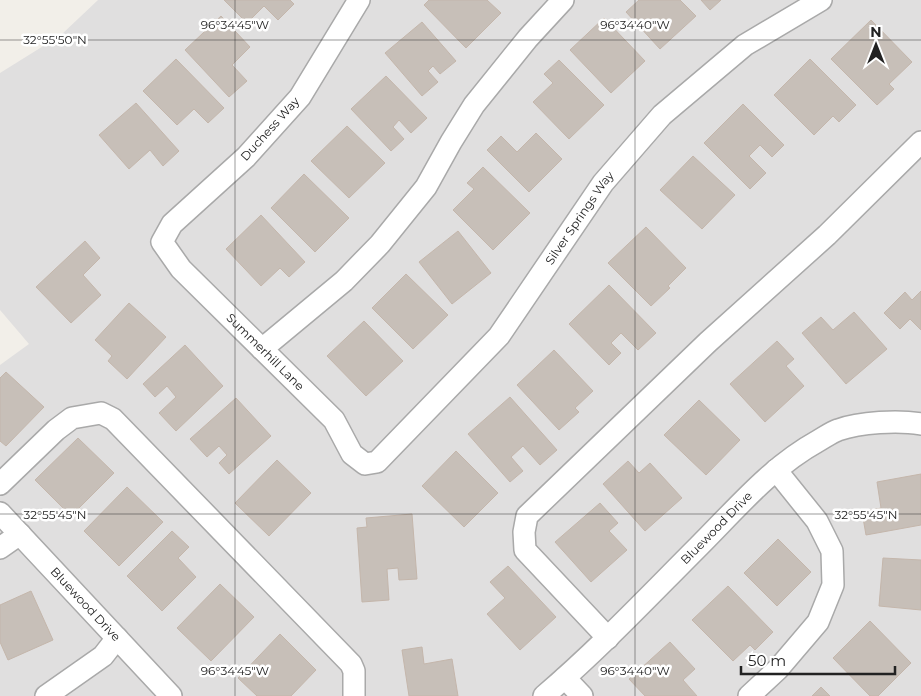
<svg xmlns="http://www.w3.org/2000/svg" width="921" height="696" viewBox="0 0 921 696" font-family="Montserrat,sans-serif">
  <rect width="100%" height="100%" fill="#f2efe9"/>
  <path fill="#e0dfdf" d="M98 0H921V696H0V365L29 344 0 310V73L61 35Z"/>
  <path fill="#c7bfb8" stroke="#c4b6ab" d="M224 0H290L294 4 278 20 264 6 247 23Z
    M429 0H487L501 13 466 48 424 5Z
    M639 0H680L696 16 660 49 626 12Z
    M701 0H721L710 10Z
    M221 16 250 47 232 65 247 81 229 97 185 50Z
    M604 18 645 61 611 93 570 50Z
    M871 20 912 62 889 84 894 89 877 105 831 59Z
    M422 22 456 61 440 74 433 66 428 71 438 82 422 96 385 53Z
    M176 59 224 108 208 123 194 109 177 125 143 91Z
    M810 59 856 105 839 122 833 116 814 135 774 95Z
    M559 60 604 105 569 139 533 102 553 83 544 74Z
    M386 76 427 118 411 133 399 120 393 127 404 139 391 151 351 109Z
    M136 103 179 151 163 166 150 150 129 169 99 135Z
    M743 104 784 145 772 157 760 145 749 156 766 173 750 189 704 143Z
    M347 126 385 163 349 198 311 161Z
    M536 133 562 159 529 192 487 150 501 136 517 152Z
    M693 156 735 195 702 229 660 190Z
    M483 167 530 213 493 250 453 210 474 189 467 183Z
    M304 174 349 218 315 252 271 208Z
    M261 215 305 262 289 277 280 268 261 286 226 249Z
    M646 227 686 268 668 286 670 288 651 306 608 263Z
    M458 231 491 273 452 304 419 262Z
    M85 241 100 258 83 275 101 295 71 323 36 287Z
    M406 274 448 315 413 349 372 308Z
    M609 285 656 333 638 350 621 333 611 343 621 353 609 365 569 324Z
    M921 291V330L910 319 900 329 884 313 905 292 912 300Z
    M129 303 166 337 127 379 108 361 112 356 95 340Z
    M854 312 887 349 846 384 802 333 821 317 833 330Z
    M364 321 403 361 366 396 327 356Z
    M777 341 794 359 786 366 804 386 765 422 730 384Z
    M185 345 223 386 176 431 159 413 176 397 167 386 155 397 143 384Z
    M554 350 593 391 575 408 579 412 559 430 517 385Z
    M6 372 44 407 6 446 0 441V378Z
    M510 397 557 450 540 465 523 446 511 457 523 471 510 482 468 434Z
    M236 398 271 436 229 474 219 463 227 455 219 446 207 457 190 439Z
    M699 400 740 440 706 475 664 435Z
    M78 438 114 473 71 516 35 480Z
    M456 451 498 493 464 527 422 486Z
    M277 460 311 493 269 536 235 503Z
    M628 461 639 473 650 463 682 498 645 531 603 484Z
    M921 474V525L866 535 862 512 881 508 877 482Z
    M127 487 163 522 119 566 84 531Z
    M600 503 618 523 609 531 627 550 591 582 555 542Z
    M412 514 417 579 399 580 398 568 387 569 389 600 362 602 357 528 367 527 366 518Z
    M172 531 189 547 178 558 196 577 162 611 127 576Z
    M778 539 811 572 777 606 744 573Z
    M883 558 921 560V610L879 606Z
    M508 566 556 617 520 650 487 614 505 598 490 582Z
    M220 584 254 617 211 661 177 628Z
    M728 586 773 632 755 650 750 645 733 661 692 620Z
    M31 591 53 640 8 660 0 642V605Z
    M870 621 911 663 878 696H870L833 658Z
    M280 634 316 670 291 696H257L238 678Z
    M670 642 695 669 683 680 697 696H645L629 679Z
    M422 647 424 664 452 659 458 696H409L402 650Z
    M821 687 830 696H812Z"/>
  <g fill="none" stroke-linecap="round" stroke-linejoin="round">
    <g stroke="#a9a9a9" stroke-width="24">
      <g id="minor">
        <path id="s1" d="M359 0 300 97 246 157 172 224 162 242 181 269 334 420 352 454 365 464 377 462 499 336 603 183 662 115 745 45 821 0"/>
        <path d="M262 349 344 281 380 244 426 187 451 142 474 105 528 38 563 0"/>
        <path d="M0 484 56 430 72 418 101 413 113 419 351 664 354 671V696"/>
        <path id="s2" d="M0 513 171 696"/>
        <path d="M0 548 20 534"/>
        <path d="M608 638 525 550 524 532 527 516 708 342 827 235 921 142"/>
        <path d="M565 678 582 696"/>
        <path d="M46 696 103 656 117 638"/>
        <path id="s3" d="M544 696C599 649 648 597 699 546 737 508 771 467 818 441 825 437 832 432 838 430 860 422 899 420 921 424"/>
        <path d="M749 696 778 669 818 622 833 585 832 551 817 521 776 470"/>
      </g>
    </g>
    <use href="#minor" stroke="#fff" stroke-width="21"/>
  </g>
  <path fill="none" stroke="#222" stroke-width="1" stroke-opacity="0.45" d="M235 0V696M635 0V696M0 40H921M0 514H921"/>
  <g text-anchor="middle" stroke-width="5" stroke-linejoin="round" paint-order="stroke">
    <g font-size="12" fill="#222" stroke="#fff">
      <text transform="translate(270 129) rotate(-48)" y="4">Duchess Way</text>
      <text dy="4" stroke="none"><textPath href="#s1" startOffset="948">Silver Springs Way</textPath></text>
      <text dy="4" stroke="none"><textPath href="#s1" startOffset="466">Summerhill Lane</textPath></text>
      <text dy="4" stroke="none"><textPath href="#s3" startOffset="241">Bluewood Drive</textPath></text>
      <text dy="4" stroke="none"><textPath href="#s2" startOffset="125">Bluewood Drive</textPath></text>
    </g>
  </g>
  <g font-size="12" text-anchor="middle" fill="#222" stroke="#fff" stroke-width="5" stroke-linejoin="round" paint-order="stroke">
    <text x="235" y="29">96°34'45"W</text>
    <text x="635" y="29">96°34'40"W</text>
    <text x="55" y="44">32°55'50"N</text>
    <text x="55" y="519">32°55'45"N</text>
    <text x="866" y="519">32°55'45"N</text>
    <text x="235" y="675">96°34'45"W</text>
    <text x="635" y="675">96°34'40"W</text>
  </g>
  <g transform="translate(876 45)" stroke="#ffffff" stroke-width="4" paint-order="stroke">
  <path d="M0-4L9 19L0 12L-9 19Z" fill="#222222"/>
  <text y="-8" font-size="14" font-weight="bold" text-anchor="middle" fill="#222222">N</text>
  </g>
  <path d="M741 666v8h154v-8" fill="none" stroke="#222222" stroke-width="2.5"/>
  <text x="748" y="666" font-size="15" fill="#222222" stroke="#ffffff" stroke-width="4" paint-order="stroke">50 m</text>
</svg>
